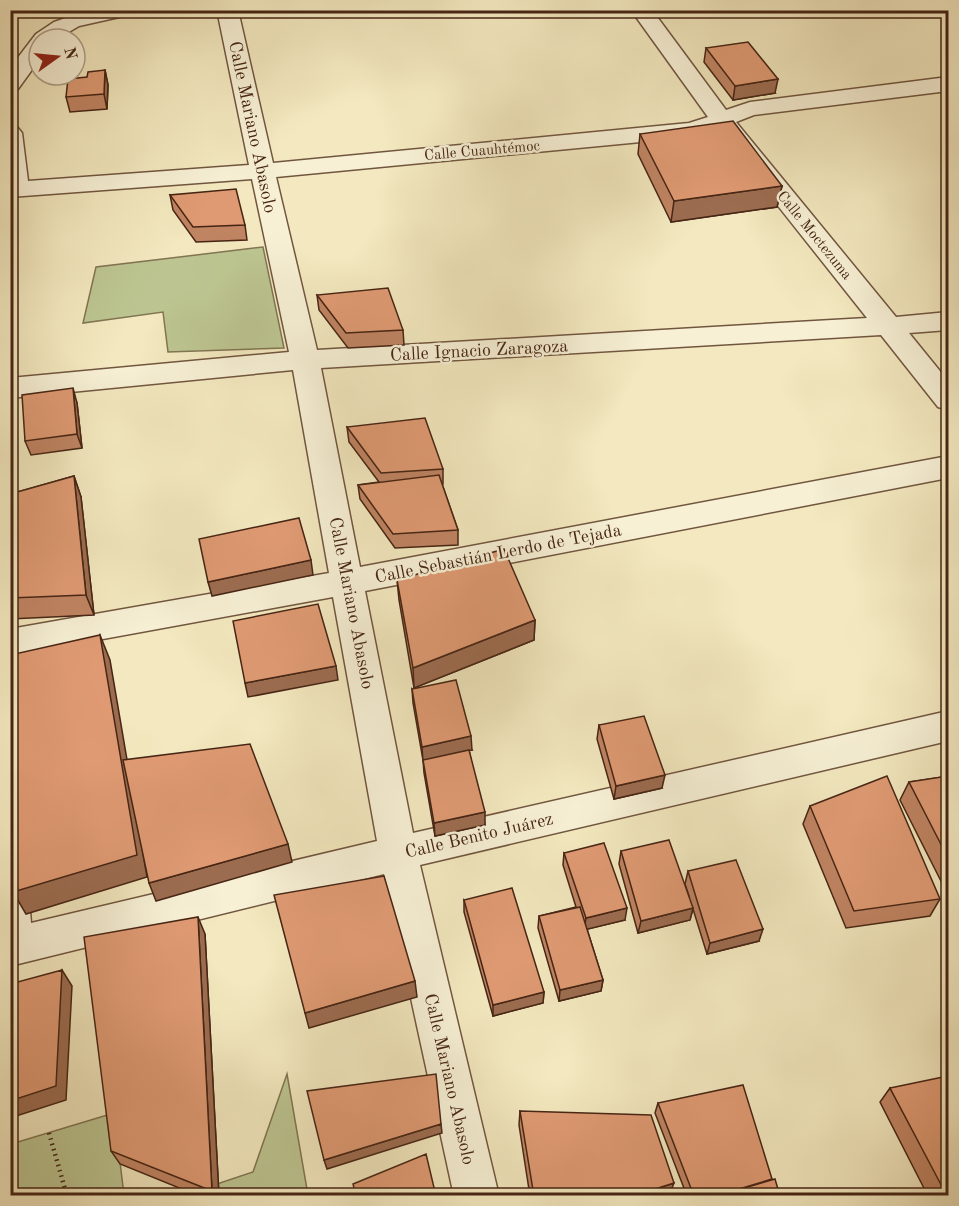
<svg xmlns="http://www.w3.org/2000/svg" width="959" height="1206" viewBox="0 0 959 1206" font-family="'Old Standard TT',serif">
  <rect width="100%" height="100%" fill="#f3e8bf"/>
  <filter id="stains"><feTurbulence type="fractalNoise" baseFrequency=".00333" numOctaves="4"/><feColorMatrix values="0 0 0 0 .2 0 0 0 0 .09 0 0 0 0 .02 0 0 0 .5 -.17"/></filter>
  <radialGradient id="worn" r=".72"><stop offset=".6" stop-color="#630" stop-opacity="0"/><stop offset="1" stop-color="#630" stop-opacity=".3"/></radialGradient>
  <path fill="#bcc591" stroke="#817552" stroke-width="1.5" d="M263 247 284 348 168 352 163 312 83 323 96 267Z
    M287 1074 308 1195 181 1196 253 1172Z
    M114 1113 124 1195 11 1196V1144Z"/>
  <g fill="none" stroke-linecap="round" stroke-linejoin="round">
    <g stroke="#71563f" stroke-width="3">
      <path id="minor" d="M89 10H136L133 14 79 26 57 39H39V60L18 89 10 91V68L36 34 54 22Z
        M217 10H238L273 163 689 123 708 117 631 10H652L726 110 750 102 948 77V91L754 115 736 122 896 317 948 312V330L909 333 948 381V410L938 407 881 335 321 368 360 567 948 456V478L365 591 413 833 948 711V741L420 865 499 1196H454L384 874 10 966V879L24 884 29 897 31 923 377 841 333 597 10 656V629L329 573 293 370 10 398V378L289 352 252 179 10 197V126L18 128 22 133 28 181 249 165ZM717 129 867 318 317 350 276 177 693 137Z"/>
    </g>
    <path stroke="#462514" stroke-width="4.5" stroke-dasharray="1.5 4" stroke-linecap="butt" d="M49 1133 67 1196"/>
    <use href="#minor" fill="#f7f0d5" fill-rule="evenodd"/>
  </g>
  <path fill="#c08463" stroke="#462514" stroke-width="1.5" d="M706 48 775 93 733 100 704 62Z
    M105 70 108 85 107 109 70 112 66 97 87 77Z
    M640 134 782 186 777 207 671 222 638 154Z
    M170 195 245 225 247 240 196 242 173 210Z
    M317 295 403 330 404 345 348 348 319 310Z
    M77 403 82 448 31 455 25 441Z
    M347 427 443 469V484H442L458 530V545L395 548 360 499 358 485 379 482 349 442Z
    M74 476 81 497 94 615 10 619V494Z
    M397 580 535 620 534 640 414 688 399 600Z
    M412 689 472 750H469L485 825 435 836 424 773 423 760 413 703Z
    M599 725 662 788 614 799 597 739Z
    M948 776V895L900 800 909 782Z
    M810 806 940 899 930 916 846 928 803 824Z
    M621 851 689 896 685 884 688 871 759 941 707 954 693 909 690 920 638 933 619 864Z
    M564 853 625 920 587 929 603 980 601 991 559 1001 538 928 539 916 576 907 563 865Z
    M464 900 544 992 543 1003 493 1016 464 912Z
    M205 934 219 1196H199L120 1164 111 1151Z
    M890 1088 948 1196H928L880 1102Z
    M658 1103 772 1179 780 1196H687L655 1113Z
    M520 1111 669 1196H530L519 1125Z"/>
  <path fill="#9c6c50" stroke="#462514" stroke-width="1.5" d="M105 70 108 85 107 109 104 94Z
    M778 79 775 93 733 100 735 86Z
    M782 186 777 207 671 222 674 201Z
    M73 388 77 403 82 448 77 434Z
    M74 476 81 497 94 615 86 595Z
    M311 560 313 575 212 596 208 582Z
    M535 620 534 640 414 688 413 668Z
    M100 635 110 660 147 877 26 914 13 892Z
    M336 666 338 680 248 697 245 683Z
    M471 736 472 750 423 761 422 747Z
    M665 775 662 788 614 799 616 786Z
    M485 812V825L435 836 434 823Z
    M288 844 292 862 156 901 149 883Z
    M627 908 625 920 584 930 586 918Z
    M693 908 690 920 638 933 641 921Z
    M198 917 205 934 219 1196H215L212 1191Z
    M763 929 759 941 707 954 710 943Z
    M62 970 72 986 66 1100 10 1118V1101Z
    M603 980 601 991 559 1001 560 990Z
    M415 981 417 997 309 1028 305 1013Z
    M544 992 543 1003 493 1016V1005Z
    M441 1124 442 1133 327 1169 324 1160Z
    M674 1183 669 1196H633Z"/>
  <path fill="#df9a73" stroke="#462514" stroke-width="1.5" d="M748 42 778 79 735 86 706 48Z
    M105 70 104 94 66 97 68 79 87 77 88 72Z
    M733 121 782 186 674 201 640 134Z
    M236 189 245 225 193 227 170 195Z
    M388 288 403 330 346 333 317 295Z
    M73 388 77 434 25 441 22 395Z
    M425 418 443 469 381 473 347 427Z
    M439 475 458 530 393 534 358 485Z
    M74 476 86 595 10 598V494Z
    M299 518 311 560 208 582 199 539Z
    M504 549 535 620 413 668 397 580Z
    M318 604 336 666 245 683 233 621Z
    M100 635 137 855 13 892 10 776V655Z
    M456 680 471 736 422 747 412 689Z
    M644 716 665 775 616 786 599 725Z
    M250 744 288 844 149 883 123 760Z
    M469 750 485 812 434 823 423 760Z
    M887 776 940 899 854 911 810 806Z
    M948 776V858L909 782Z
    M669 840 693 908 641 921 621 851Z
    M604 843 627 908 586 918 564 853Z
    M736 860 763 929 710 943 688 871Z
    M384 876 415 981 305 1013 274 895Z
    M512 888 544 992 493 1005 464 900Z
    M580 907 603 980 560 990 539 916Z
    M198 917 212 1191 111 1151 84 937Z
    M62 970 56 1086 10 1101V984Z
    M436 1074 441 1124 324 1160 307 1091Z
    M948 1076V1196H947L890 1088Z
    M743 1085 772 1179 729 1192 714 1196H694L658 1103Z
    M520 1111 651 1115 674 1183 633 1196H534Z
    M426 1154 436 1196H356L353 1184Z
    M775 1179 780 1196H717Z"/>
  <g text-anchor="middle" stroke-width="5" stroke-linejoin="round" paint-order="stroke">
    <g font-size="15" fill="#462514" stroke="#f7f0d5">
      <text transform="translate(482 150) rotate(-5)" y="5">Calle Cuauhtémoc</text>
      <text transform="translate(815 235) rotate(51)" y="5">Calle Moctezuma</text>
    </g>
    <g font-size="18" fill="#462514" stroke="#f7f0d5">
      <text transform="translate(253 127) rotate(78)" y="6">Calle Mariano Abasolo</text>
      <text transform="translate(479 350) rotate(-3)" y="6">Calle Ignacio Zaragoza</text>
      <text transform="translate(498 553) rotate(-11)" y="6">Calle Sebastián Lerdo de Tejada</text>
      <text transform="translate(352 603) rotate(79)" y="6">Calle Mariano Abasolo</text>
      <text transform="translate(479 835) rotate(-13)" y="6">Calle Benito Juárez</text>
      <text transform="translate(450 1079) rotate(77)" y="6">Calle Mariano Abasolo</text>
    </g>
  </g>
  <rect width="959" height="1206" fill="none" stroke="#f3e8bf" stroke-width="36"/>
  <rect x="12" y="12" width="935" height="1182" fill="none" stroke="#462514" stroke-width="3"/>
  <rect x="18" y="18" width="923" height="1170" fill="none" stroke="#462514" stroke-width="1.5"/>
  <g transform="translate(57 57) rotate(75)"><circle r="28" fill="#f7f0d5" stroke="#b09f88" stroke-width="1.5"/>
  <path d="M0-4.5L10 22L0 15L-10 22Z" fill="#8f2418"/>
  <text y="-9" font-size="16" font-weight="bold" text-anchor="middle" fill="#462514">N</text>
  </g>
  <rect width="100%" height="100%" filter="url(#stains)"/>
  <rect width="100%" height="100%" fill="url(#worn)"/>
</svg>
